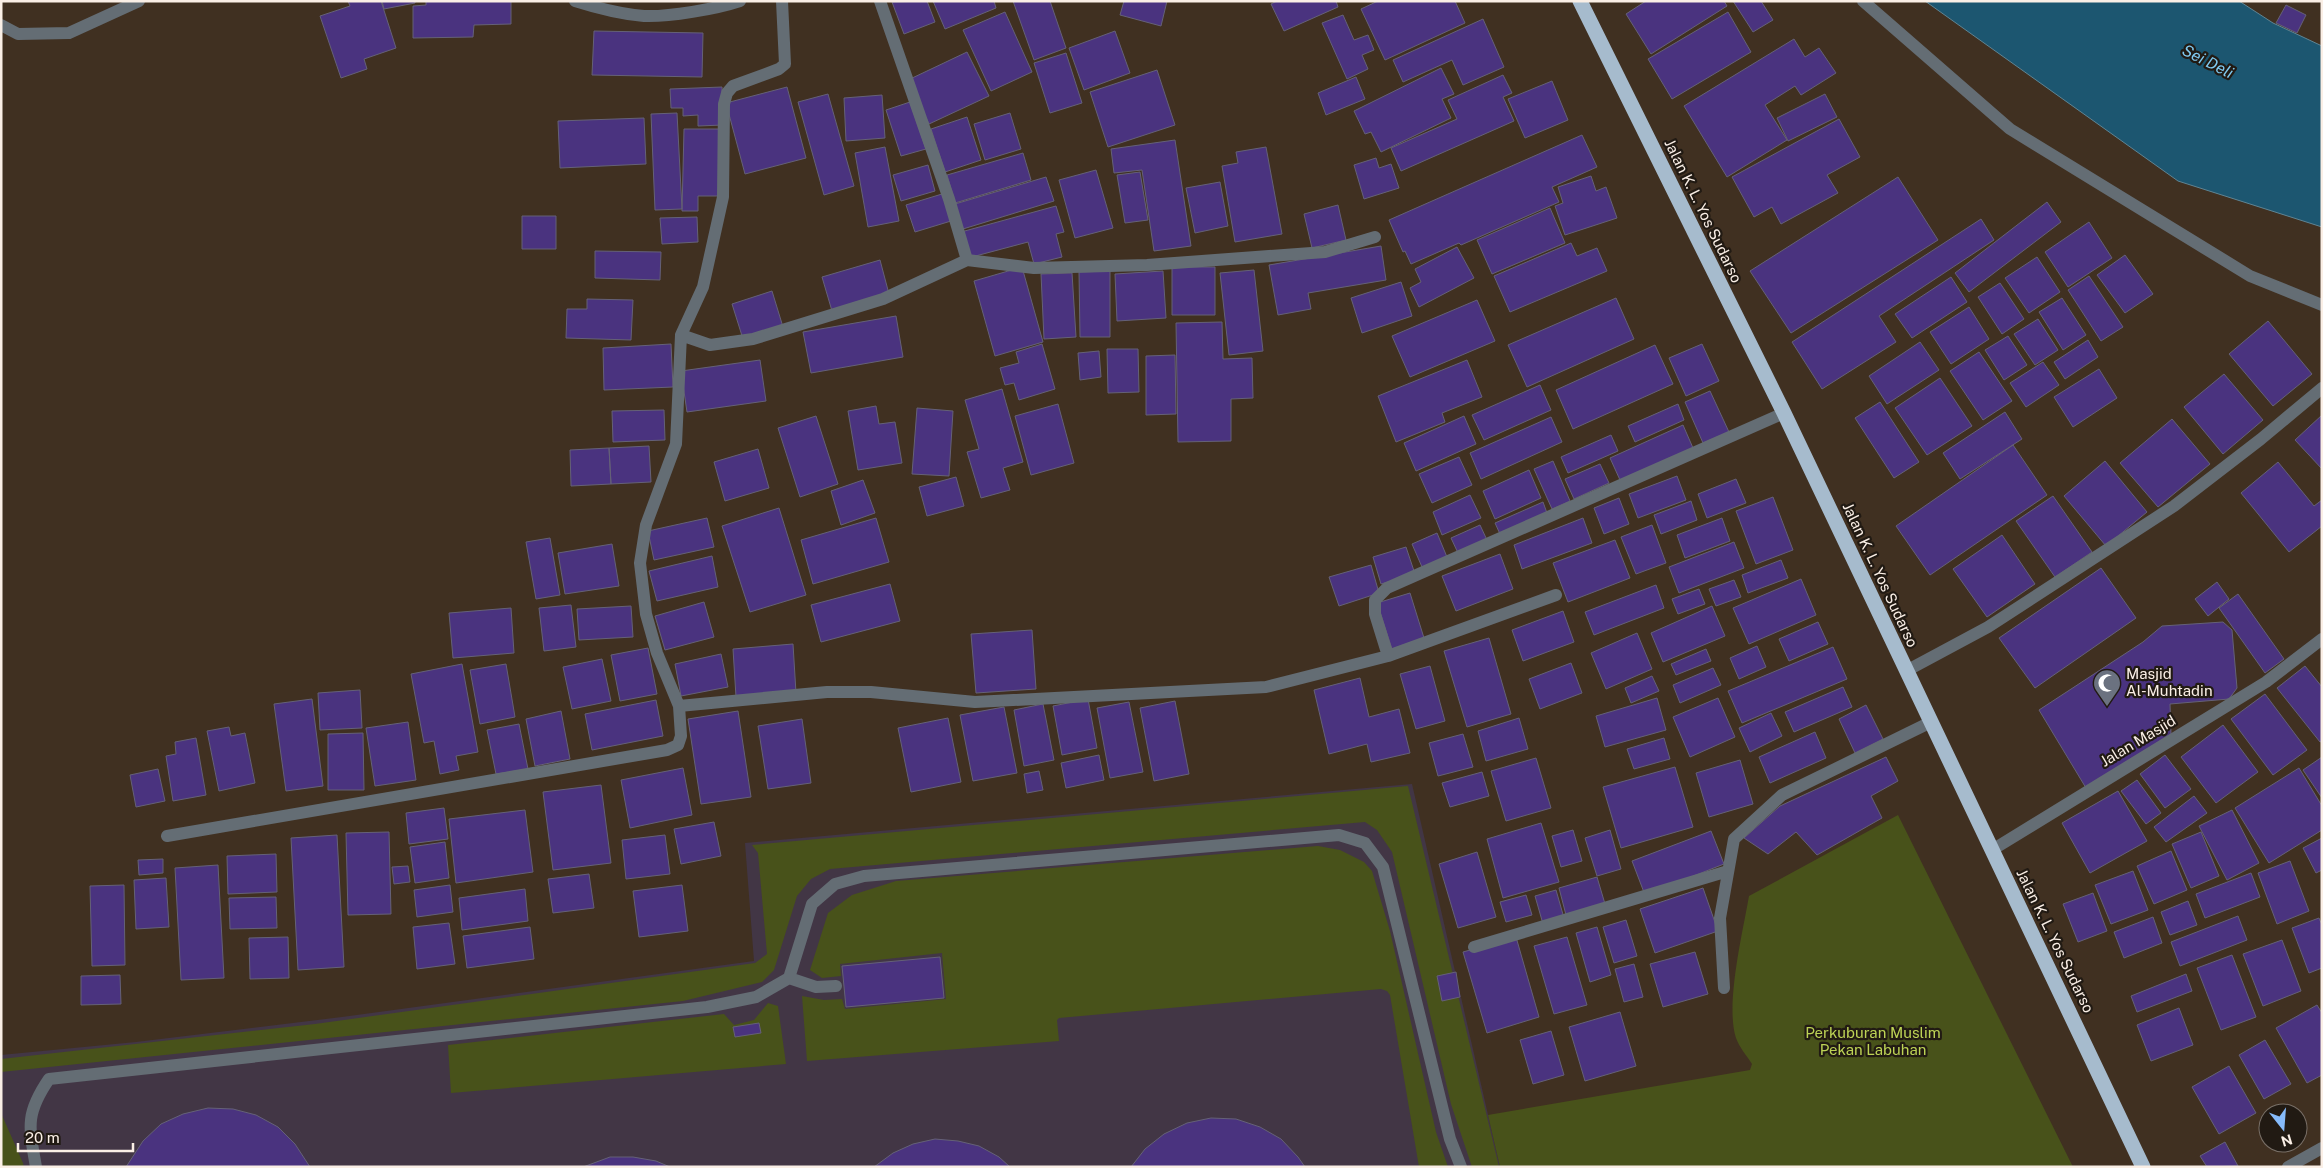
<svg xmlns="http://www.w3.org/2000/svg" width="2323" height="1168" viewBox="0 0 2323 1168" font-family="'Public Sans',sans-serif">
  <rect width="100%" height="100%" fill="#403021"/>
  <path fill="#423645" d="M1412 784 1500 1167H1V1055L136 1042 342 1017 754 961 745 843Z"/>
  <path fill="#48521a" d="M1408 786 1499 1167H1472L1451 1104 1392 852 1377 830 1365 822 830 869 811 879 797 896 774 970 762 982 683 1001 1 1072V1059L315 1024 755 963 767 954 758 853 752 845Z
    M1898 815 2073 1167H1500L1488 1115 1750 1070 1752 1064C1747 1056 1739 1047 1736 1038 1725 1005 1743 931 1749 896Z
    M1318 846 1340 850 1364 862 1372 871 1390 931 1436 1132 1448 1167H1419L1390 995 1387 991 1381 989 1059 1018 1057 1020 1059 1041 807 1061 802 996 824 1000 842 999 845 1009 946 999 942 953 840 964 841 976 822 978 810 970 828 913 852 895 896 881Z
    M768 1003 778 1006 786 1064 451 1093 448 1045 724 1014 734 1025 754 1020Z
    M1 1113 23 1163 24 1167H1Z"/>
  <path fill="#1c5670" stroke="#5f8493" d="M1925 1H2239L2273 23 2322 46V227L2178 181Z"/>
  <path fill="#4a337f" stroke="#656177" d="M348 1H381L396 48 364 59 367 69 341 78 320 16 350 6Z
    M382 1H415V3L384 9Z
    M426 1H511V24L474 25 473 37 413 38V6L426 5Z
    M927 1 935 22 904 34 892 2Z
    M933 1H994L996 8 945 29Z
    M1013 1H1050L1066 48 1034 60Z
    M1124 1H1167L1161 26 1120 15Z
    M1277 1H1336L1338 7 1284 31 1271 4Z
    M1378 1H1455L1465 23 1385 60 1361 9Z
    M1646 1H1724L1727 6 1651 54 1626 14Z
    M1733 1H1761L1773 20 1753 32Z
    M2286 5 2306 15 2297 33 2276 23Z
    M1005 12 1032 72 991 91 963 30Z
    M1728 12 1751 52 1672 99 1648 59Z
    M1343 15 1354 40 1368 35 1374 50 1362 55 1368 69 1347 79 1322 23Z
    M1483 19 1504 67 1463 85 1452 60 1403 82 1393 60Z
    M594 31 703 33 702 77 592 75Z
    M1115 31 1130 73 1084 90 1069 48Z
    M1794 39 1805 57 1819 48 1836 73 1801 95 1795 86 1765 105 1787 140 1727 177 1684 106Z
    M967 52 989 96 929 124 908 80Z
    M1066 53 1082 103 1050 113 1034 63Z
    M1441 68 1454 94 1442 99 1451 118 1381 152 1371 132 1365 134 1354 111Z
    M1157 70 1175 125 1108 147 1090 92Z
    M1503 75 1512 93 1503 97 1514 121 1401 171 1391 148 1457 119 1448 100Z
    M1356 77 1365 99 1326 115 1318 93Z
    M1552 81 1568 120 1525 138 1508 99Z
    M722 87 723 125 698 126V115L683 116V108H671L670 89Z
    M787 87 806 158 745 174 726 103Z
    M828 94 854 186 824 195 798 102Z
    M1825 94 1837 117 1788 141 1777 118Z
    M882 95 885 138 846 141 844 98Z
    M910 102 926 149 901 156 886 110Z
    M677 113 682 209 655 210 651 114Z
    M1010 113 1021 149 985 160 974 124Z
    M967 117 981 160 945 172 931 129Z
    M644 118 646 164 560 168 558 121Z
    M1839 119 1860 157 1827 175 1838 193 1781 224 1772 207 1754 217 1732 177Z
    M684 129H723L722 196H698V211H682Z
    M1582 135 1597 167 1552 187 1559 202 1461 245 1459 243 1411 264 1405 251 1403 252 1389 220Z
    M1175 140 1191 246 1154 251 1142 170 1114 173 1111 149Z
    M885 147 899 221 868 227 855 153Z
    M1266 147 1282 234 1235 242 1222 166 1238 163 1236 152Z
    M1023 153 1031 180 955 203 947 175Z
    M1376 158 1379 168 1391 164 1399 188 1364 199 1354 165Z
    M928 165 935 191 901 201 893 175Z
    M1096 170 1113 228 1075 238 1059 180Z
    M1140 172 1148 220 1125 223 1117 175Z
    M1591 176 1596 191 1606 187 1617 218 1565 235 1555 206 1563 203 1558 187Z
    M1046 177 1054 201 963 229 955 204Z
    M1898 177 1938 240 1791 333 1750 271Z
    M1220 182 1228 226 1195 233 1186 188Z
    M942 194 951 221 915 232 906 205Z
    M2047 202 2061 222 1969 292 1955 273Z
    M1338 205 1346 240 1312 248 1304 214Z
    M1056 206 1064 232 1056 234 1062 257 1034 264 1028 242 968 258 961 232Z
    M1550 208 1565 243 1492 274 1477 240Z
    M522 216H556V249H522Z
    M697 217 698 242 662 244 660 218Z
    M1981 219 1994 240 1879 316 1896 342 1822 389 1792 342Z
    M2089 222 2112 258 2068 287 2045 252Z
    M1571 243 1577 256 1597 248 1607 271 1510 312 1494 276Z
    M1381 246 1386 280 1308 293 1311 309 1278 315 1269 265Z
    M1457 247 1474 278 1419 307 1410 288 1421 282 1415 269Z
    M595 251 661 252 660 280 595 278Z
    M2125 255 2153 294 2125 313 2097 275Z
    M2037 257 2060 292 2029 313 2005 278Z
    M880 260 889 294 832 311 822 277Z
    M1022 267 1043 342 995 356 974 281Z
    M1172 267H1215V315H1172Z
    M1254 270 1263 351 1229 355 1220 273Z
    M1110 271V337H1080L1079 272Z
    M1163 271 1166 318 1117 321 1115 274Z
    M1072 273 1076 337 1044 339 1041 274Z
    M2089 276 2123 327 2101 341 2068 290Z
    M1951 277 1967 302 1912 338 1895 314Z
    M1401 282 1412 316 1362 333 1351 298Z
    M2000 283 2024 319 2002 334 1978 297Z
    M772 291 783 327 743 339 732 304Z
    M1616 298 1634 339 1527 387 1508 345Z
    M2062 298 2086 335 2063 350 2039 312Z
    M587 299 633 300 631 340 566 338 567 309H587Z
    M1477 300 1495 341 1410 377 1392 336Z
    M1969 307 1989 339 1951 364 1930 332Z
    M896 316 903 357 811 373 803 332Z
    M2038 319 2058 350 2035 365 2014 334Z
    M2268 321 2312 374 2273 406 2229 354Z
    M1222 322 1223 359 1252 358 1253 398 1231 399V441L1178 442 1176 323Z
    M2008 336 2027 365 2004 380 1985 350Z
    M2088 340 2098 357 2065 379 2054 362Z
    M1920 342 1939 370 1887 404 1869 376Z
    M671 344 673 387 604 390 603 348Z
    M1042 344 1055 389 1019 400 1014 383 1005 385 1000 368 1019 363 1016 352Z
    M1702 344 1719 381 1686 396 1669 358Z
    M1655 345 1673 384 1573 429 1556 390Z
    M1107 349H1138L1139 392 1108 393Z
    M1099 351 1101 377 1080 380 1078 353Z
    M1979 352 2012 401 1983 420 1950 371Z
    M1175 355 1176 414 1146 415V356Z
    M760 360 766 401 687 412 681 371Z
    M1467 360 1482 397 1442 413 1445 422 1396 442 1378 396Z
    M2043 362 2059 385 2026 407 2010 383Z
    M2099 369 2117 398 2073 427 2054 397Z
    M2224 374 2263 420 2223 454 2184 407Z
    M1940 378 1972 426 1927 455 1895 408Z
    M1540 385 1551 410 1484 440 1472 415Z
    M1002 389 1023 462 1003 468 1010 490 981 498 967 452 979 449 965 400Z
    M1710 391 1729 432 1703 443 1685 402Z
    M1880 402 1919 462 1894 478 1855 418Z
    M1058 404 1074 463 1031 475 1015 416Z
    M1678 404 1684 420 1635 442 1628 426Z
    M876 406 879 424 895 422 902 463 858 470 848 411Z
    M917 408 953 411 949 476 912 474Z
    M664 410 665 440 613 442 612 411Z
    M2005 412 2022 439 1960 479 1943 453Z
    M2322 415V469L2295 440Z
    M816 416 838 484 800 497 778 428Z
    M1464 416 1476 444 1416 471 1404 443Z
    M1551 417 1562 442 1481 479 1470 453Z
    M2172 419 2210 464 2158 507 2120 463Z
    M1683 425 1693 448 1620 480 1610 458Z
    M1611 435 1618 451 1568 473 1561 457Z
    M2013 445 2047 495 1930 575 1896 526Z
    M649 446 651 482 611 484 609 448Z
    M609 448 611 484 571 486 570 450Z
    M758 449 769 488 725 501 714 462Z
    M1459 457 1472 485 1432 503 1419 474Z
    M1553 461 1570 501 1552 509 1534 469Z
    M2105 461 2147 512 2106 546 2064 496Z
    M2278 462 2314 506 2322 500V526L2289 552 2241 493Z
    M1600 464 1609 483 1574 499 1565 479Z
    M1529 470 1541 498 1495 519 1483 491Z
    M1677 476 1686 500 1638 518 1629 494Z
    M956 477 964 506 927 516 919 487Z
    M1736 479 1746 503 1707 518 1698 494Z
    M863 480 875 513 841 525 831 491Z
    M1470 495 1481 518 1442 535 1433 512Z
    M2053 496 2092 552 2055 577 2016 521Z
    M1773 497 1793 550 1756 564 1736 511Z
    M1619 498 1629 524 1604 534 1594 508Z
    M1691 501 1697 520 1661 534 1654 515Z
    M1543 502 1547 513 1500 534 1495 523Z
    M779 508 806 595 750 612 722 526Z
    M707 518 714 547 654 560 648 531Z
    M876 518 889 562 813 584 801 540Z
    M1583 518 1592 543 1522 569 1514 545Z
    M1722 518 1730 541 1685 558 1677 535Z
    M1480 525 1487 540 1458 553 1451 538Z
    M1652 525 1666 563 1636 574 1621 537Z
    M1437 533 1447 557 1422 567 1412 544Z
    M2002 535 2035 584 1987 617 1953 569Z
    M550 538 560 595 536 599 526 542Z
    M1615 540 1630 578 1568 602 1553 563Z
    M1734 542 1744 568 1679 593 1669 567Z
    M612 544 619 586 565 594 558 553Z
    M1406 547 1415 574 1381 584 1373 557Z
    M1500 554 1513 589 1456 611 1442 576Z
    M712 556 718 587 657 601 649 571Z
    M1781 560 1788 578 1748 593 1742 575Z
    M1371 565 1379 593 1339 606 1329 577Z
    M2101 568 2136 618 2035 688 1999 638Z
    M1801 579 1816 615 1749 644 1733 608Z
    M1734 580 1741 597 1716 606 1709 589Z
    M2217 582 2229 599 2208 616 2195 599Z
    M890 584 900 621 821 642 811 605Z
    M1656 585 1664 608 1594 635 1585 612Z
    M1699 589 1705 604 1678 614 1672 599Z
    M1410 593 1424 638 1392 649 1377 603Z
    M2238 594 2284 659 2265 673 2219 608Z
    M704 602 714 637 665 650 655 616Z
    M571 605 576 647 544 651 539 608Z
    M631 606 633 637 579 640 577 609Z
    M1712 606 1725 636 1663 662 1651 633Z
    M511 608 514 653 453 658 449 613Z
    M1563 611 1574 642 1523 661 1512 630Z
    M1818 622 1828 644 1789 661 1779 639Z
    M2223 622 2232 630 2237 688 2229 699 2170 704 2171 734 2086 788 2039 710 2143 642 2162 626Z
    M1032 630 1036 689 976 693 971 634Z
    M1637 633 1652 669 1606 689 1591 653Z
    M1489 638 1511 714 1467 727 1444 651Z
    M793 644 796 693 736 697 733 649Z
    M1757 646 1766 667 1739 679 1730 658Z
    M1833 647 1847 679 1742 723 1728 691Z
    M648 648 657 694 620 701 611 655Z
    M1706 649 1711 661 1676 675 1671 664Z
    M721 654 728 687 681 696 675 664Z
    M602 659 611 701 572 709 563 667Z
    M1571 663 1582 693 1540 709 1529 679Z
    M462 664 478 752 456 756 459 770 440 774 434 741 424 743 411 674Z
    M506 664 515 717 480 724 470 670Z
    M1430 666 1445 721 1416 729 1400 674Z
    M2305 666 2322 687V741L2320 742 2277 688Z
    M1713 668 1721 685 1680 703 1673 685Z
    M1652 676 1659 691 1631 703 1625 688Z
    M1360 678 1369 717 1399 709 1410 753 1371 762 1367 744 1329 754 1314 690Z
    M1843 687 1852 707 1794 732 1785 712Z
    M360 690 362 728 320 730 318 693Z
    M2265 694 2307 750 2273 775 2231 719Z
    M1657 698 1666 730 1605 747 1596 716Z
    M1718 698 1735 737 1690 757 1673 717Z
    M312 699 323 786 286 791 274 704Z
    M1088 699 1097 748 1062 755 1053 706Z
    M656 700 663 736 592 750 585 714Z
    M1175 701 1189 774 1154 781 1140 708Z
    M1129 702 1143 772 1110 778 1097 708Z
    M1043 704 1054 760 1024 766 1014 710Z
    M1866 705 1883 739 1855 753 1839 719Z
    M1004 707 1017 773 973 781 960 715Z
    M561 711 570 759 535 766 526 719Z
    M738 711 751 797 701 804 688 719Z
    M1771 713 1782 736 1750 752 1739 728Z
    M948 718 961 782 911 792 898 728Z
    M1519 718 1528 749 1486 761 1478 731Z
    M802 719 811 783 768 789 758 726Z
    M408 722 416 780 375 786 366 728Z
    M519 724 528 769 496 774 487 730Z
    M2223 725 2258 772 2216 803 2181 757Z
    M229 727 231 736 245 733 255 783 219 791 207 731Z
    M1815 732 1826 758 1770 783 1759 757Z
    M363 733 364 790H328V734Z
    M1463 734 1473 767 1438 776 1429 743Z
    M196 738 206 795 173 801 166 756 176 754 175 742Z
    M1664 738 1670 759 1634 769 1627 749Z
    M1099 755 1104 780 1066 788 1061 763Z
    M2165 755 2191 789 2165 808 2140 774Z
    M1886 757 1898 781 1871 796 1882 818 1817 855 1796 832 1768 854 1744 838 1780 806Z
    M2322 757V798L2303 770Z
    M1536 758 1551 808 1506 821 1491 771Z
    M1740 760 1753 804 1709 817 1696 773Z
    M1675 767 1693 827 1621 848 1603 787Z
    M683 768 692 815 630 828 621 780Z
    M2299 768 2322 806V830L2269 863 2235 808Z
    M158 769 165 801 136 807 130 775Z
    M1039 771 1043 790 1027 793 1024 774Z
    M1482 772 1489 796 1450 807 1442 783Z
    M2137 780 2161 813 2146 824 2121 791Z
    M601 785 611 863 553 870 543 792Z
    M2118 791 2147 841 2090 873 2062 823Z
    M2194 796 2207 813 2166 842 2154 827Z
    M444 808 448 839 409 844 406 813Z
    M525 810 533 872 456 883 449 819Z
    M2232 810 2259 863 2227 880 2199 826Z
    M714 822 721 856 681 864 674 829Z
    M1541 823 1559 882 1503 898 1487 839Z
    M1573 830 1582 861 1561 867 1552 836Z
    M1610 830 1621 869 1597 876 1585 838Z
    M1711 831 1724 864 1645 895 1632 861Z
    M389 832 391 914 348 915 346 833Z
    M2201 832 2219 876 2191 888 2172 844Z
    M337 835 344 967 298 970 291 838Z
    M665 835 670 874 626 879 622 840Z
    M2322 838V870L2316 873 2303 848Z
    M445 842 449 878 415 883 410 847Z
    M2171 851 2187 890 2154 904 2137 866Z
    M1477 852 1496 917 1458 928 1439 864Z
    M276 854 277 892 228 894 227 856Z
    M163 859V873L139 875 138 860Z
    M2290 861 2309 911 2277 924 2258 873Z
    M218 865 224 978 181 980 175 868Z
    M408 866 410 882 394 884 392 867Z
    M2133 871 2148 910 2111 924 2095 885Z
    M2251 873 2260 897 2205 918 2196 894Z
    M589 874 594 908 553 913 548 879Z
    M1597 877 1605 904 1566 915 1559 888Z
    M166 878 169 927 136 929 134 880Z
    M124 885 125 965 92 966 90 886Z
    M450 885 453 912 417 917 414 890Z
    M682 885 688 931 639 937 633 891Z
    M1703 888 1718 931 1655 953 1640 909Z
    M525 889 528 921 462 930 459 898Z
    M1556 890 1564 918 1543 924 1535 896Z
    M2093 893 2107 931 2078 942 2063 904Z
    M1526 895 1532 915 1506 922 1500 902Z
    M276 897 277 928 230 929 229 898Z
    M2188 901 2197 925 2170 935 2161 912Z
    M2238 916 2247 940 2180 966 2171 942Z
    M2153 917 2162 943 2124 958 2114 932Z
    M2319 918 2322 925V968L2309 973 2292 928Z
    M1626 920 1637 956 1614 963 1603 927Z
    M449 923 455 964 417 969 413 927Z
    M530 927 534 959 467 968 463 936Z
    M1597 927 1611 975 1590 982 1576 933Z
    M288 937 289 978 250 979 249 938Z
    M1516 937 1539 1017 1487 1033 1463 952Z
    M1567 937 1587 1005 1554 1014 1534 946Z
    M2282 940 2301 991 2263 1006 2243 954Z
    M1695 952 1708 994 1663 1007 1650 964Z
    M2232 955 2256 1017 2221 1030 2197 968Z
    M940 957 944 998 846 1007 842 966Z
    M1634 964 1643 997 1624 1002 1615 969Z
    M1456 972 1460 997 1442 1001 1437 976Z
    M2186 974 2192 991 2137 1012 2131 996Z
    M120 975 121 1004 81 1005V976Z
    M2317 1005 2322 1013V1075L2307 1083 2276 1028Z
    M2179 1008 2193 1045 2151 1061 2137 1025Z
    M1620 1012 1636 1066 1585 1081 1569 1027Z
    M759 1023 761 1033 735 1037 733 1027Z
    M1551 1031 1564 1075 1533 1084 1520 1040Z
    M2265 1040 2291 1084 2264 1099 2239 1055Z
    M2229 1066 2256 1113 2219 1134 2192 1087Z
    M208 1108 233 1109 256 1115 278 1127 295 1144 310 1167H126L143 1141 161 1124 183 1114Z
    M1211 1118 1236 1119 1260 1127 1281 1139 1298 1157 1305 1167H1131L1145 1149 1164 1134 1187 1123Z
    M935 1139 958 1141 979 1146 999 1157 1010 1167H874L893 1153 913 1144Z
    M2225 1142 2238 1166 2207 1167 2200 1156Z
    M610 1157H633L656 1161 670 1167H583Z"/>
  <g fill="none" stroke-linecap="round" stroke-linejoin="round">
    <path stroke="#646d74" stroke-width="12" d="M1 25 18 34 69 33 139 1
      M789 978 816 987 836 986
      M36 1167C29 1127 25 1114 49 1079L707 1007 756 997 789 978 812 904 835 884 864 876 1339 835 1365 843 1383 867 1450 1139 1461 1167"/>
    <path stroke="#646d74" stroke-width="12" d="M575 1C597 8 620 14 644 16 669 17 716 9 740 1
      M1863 1 2010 129 2250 276 2322 305
      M967 260 1034 268 1147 265 1325 252 1375 237
      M681 335 710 345 753 339 883 299 967 260 949 199 880 1
      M1388 656 1375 614V600L1387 588 1784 413
      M1906 671 1988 627 2174 506 2261 439 2322 388
      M679 706 827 692H871L975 702 1266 687 1388 656 1556 595
      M167 836 667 750 678 745 681 736 679 706 657 653 646 614 640 563 646 525 676 444 681 335 703 287 723 197 724 104 727 93 733 86 779 69 785 64 782 1
      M1992 850 2266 682 2322 639
      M1474 947 1728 871
      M1724 988 1720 918 1734 839 1782 795 1931 722
      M2288 1167 2322 1148"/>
    <path stroke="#a6bbcd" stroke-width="15" d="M1580 1 1784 413 2143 1167"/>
  </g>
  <defs>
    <g id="mosque-pin" transform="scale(1.4375)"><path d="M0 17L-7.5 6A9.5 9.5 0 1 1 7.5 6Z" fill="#6b7280" stroke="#211a13"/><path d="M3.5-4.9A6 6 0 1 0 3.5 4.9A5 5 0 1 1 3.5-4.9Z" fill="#fff"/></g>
  </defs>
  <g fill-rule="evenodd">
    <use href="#mosque-pin" x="2107" y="683"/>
  </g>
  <g text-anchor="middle" stroke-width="4.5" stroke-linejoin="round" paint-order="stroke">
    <g font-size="15" fill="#faefe6" stroke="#211a13">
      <text transform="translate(1703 211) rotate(64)" y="5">Jalan K. L. Yos Sudarso</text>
      <text transform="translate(1880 575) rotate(65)" y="5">Jalan K. L. Yos Sudarso</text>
      <text transform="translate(2138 741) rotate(-31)" y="5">Jalan Masjid</text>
      <text transform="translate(2055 941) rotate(64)" y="5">Jalan K. L. Yos Sudarso</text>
    </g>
    <g font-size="15" fill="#faefe6" stroke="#211a13" text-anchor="start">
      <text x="2126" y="679">Masjid<tspan x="2126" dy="17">Al-Muhtadin</tspan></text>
    </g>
    <g font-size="15" fill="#bdd355" stroke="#211a13">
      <text x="1873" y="1038">Perkuburan Muslim<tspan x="1873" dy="17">Pekan Labuhan</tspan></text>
    </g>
    <g font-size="16" font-style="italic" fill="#80caf0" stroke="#211a13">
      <text transform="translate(2208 61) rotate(27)" y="6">Sei Deli</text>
    </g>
  </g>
  <rect width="2323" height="1168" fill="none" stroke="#faefe6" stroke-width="5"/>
  <g transform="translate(2283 1128) rotate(163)"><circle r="24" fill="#211a13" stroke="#786f67"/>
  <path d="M0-4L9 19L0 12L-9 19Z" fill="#86bbfb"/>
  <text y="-8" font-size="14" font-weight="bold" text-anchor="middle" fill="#faefe6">N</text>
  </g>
  <path d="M18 1143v8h115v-8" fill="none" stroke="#faefe6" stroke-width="2.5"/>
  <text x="25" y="1143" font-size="15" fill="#faefe6" stroke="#211a13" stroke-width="4" paint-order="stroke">20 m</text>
</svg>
